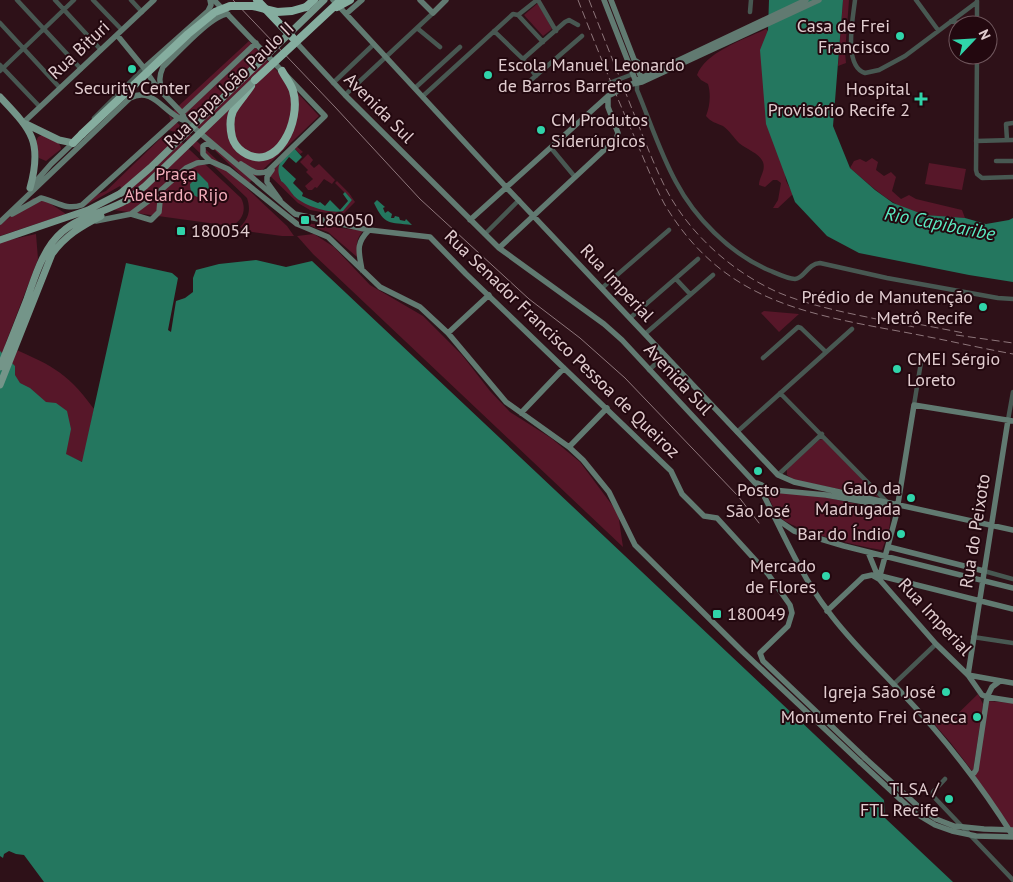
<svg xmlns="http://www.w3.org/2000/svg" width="1013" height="882" viewBox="0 0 1013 882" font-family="'PT Sans',sans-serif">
  <rect width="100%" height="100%" fill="#2e1118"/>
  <path fill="#571729" d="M843 0H849L845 53 846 63 838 66Z
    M538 3 552 29 543 36 524 15Z
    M766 29 769 32 786 181 793 194 778 208H773L778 200 781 183 777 180H773L765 187 759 185C759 177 766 171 763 162 759 153 746 149 739 143 733 137 730 131 723 126 716 123 711 122 706 116 710 106 711 94 708 84L701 80 697 75C705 52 745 39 766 29Z
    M249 41 319 116 249 183 173 111Z
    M169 115 287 226 294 236H282L245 231 240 227C249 218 251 210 247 198L179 133 168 130 171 123Z
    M42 135C49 138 61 141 61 149L46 161 39 158 36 141 38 137Z
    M168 135 175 136 241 198C247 209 243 221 231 226L114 210 128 200 120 186 83 207 96 195 106 191 163 136Z
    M295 145 303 152 300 154 294 148C280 161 277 161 280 180L287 185 293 195 332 211 340 212 352 200 335 183 337 181 349 193 355 202 344 213 338 215 310 210 298 203 266 172Z
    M308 154 313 160 310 164 314 168 319 164 335 180 332 184 324 179 317 188 315 187 312 190H308L305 186 313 179 306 172 308 170 300 162Z
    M872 158 878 162 876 170 884 176 891 172 896 177 892 191 901 199 909 195 916 199 962 210 965 218C952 217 939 217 926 215 896 210 873 188 850 168L854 161 860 159 866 162Z
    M929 163 966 169 962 190 925 184Z
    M33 198H42L66 214 0 236V225Z
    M306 223 363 231C354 242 358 246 357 257L328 232 305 224Z
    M36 234 38 259 5 345C48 364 65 369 94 409L83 462 66 455 0 408V242Z
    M314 234 334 247 370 285 423 316 462 355 490 391 510 412 551 438 580 462 618 513 623 547 313 254 297 236Z
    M764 311 799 314 779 332 761 313Z
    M823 439 879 497 794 480 787 475V469L819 440Z
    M766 491 819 496 875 508 888 509C894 521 886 539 882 550 861 547 792 531 779 516 773 509 770 499 766 491Z
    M978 694 983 704 973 772 950 742 935 725 940 719 946 725Z
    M988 701 1013 703V832L975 777Z"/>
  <path fill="#24775f" d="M769 0H843L833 126 850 168 875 190 893 203 925 215 965 218 986 224 1009 220 1013 218V282L969 275 859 253 827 236 795 202 766 124 760 50 768 30Z
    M294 148 302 157 296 163 289 157 282 166 296 179 293 183 303 193 302 196 318 203 320 202 325 206 330 200 340 210 348 201 343 194 345 192 352 200 343 211C330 214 304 206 294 196 289 190 287 185 281 181 274 164 282 159 294 148Z
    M196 171 208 183 210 194 207 197C196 199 190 195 190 184L193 181 192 174Z
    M377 200 385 207 383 208 385 213 388 211 392 214 391 218H394L395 216 399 217 400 220 405 221 406 219 412 225C389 222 385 226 374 203Z
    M256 260 286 267 312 261 884 800 885 818 953 882H44L24 855 16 854 9 851 4 854 3 858 0 856V351L15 366V375L20 383 30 388 46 402 56 403 67 411 71 429 66 454 82 462 126 263 172 273 178 278 168 330 171 332 176 301 185 298 193 292V278L196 270 219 264Z"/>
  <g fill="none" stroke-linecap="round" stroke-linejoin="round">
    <path stroke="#485852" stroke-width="4.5" d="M17 0 81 69
      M55 0 101 50
      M93 0 122 30
      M131 0 142 12
      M538 0 556 31
      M855 0C853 18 843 66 865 73L879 70 905 56 977 2
      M916 0 938 30
      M977 1V25
      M750 12 751 0
      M518 15 543 42
      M951 21 965 25
      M0 23 60 88
      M417 28 440 47
      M494 31 523 59 536 76
      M977 55 976 170 977 174 982 178 1013 177
      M523 59 565 22 569 20 578 25
      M0 65 40 107
      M0 71 74 0
      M333 83 374 44
      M637 84V90C650 121 660 153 676 182 695 218 729 252 766 269 774 272 787 279 795 279 805 278 807 264 820 263L887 278 998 298 1013 299
      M604 85 633 74
      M524 86 582 36
      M415 88 460 47
      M345 95 433 13
      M423 96 513 14 518 15 537 0
      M94 118 144 68
      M1007 140 1006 124 1013 123
      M976 141 1013 140
      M551 148 575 177
      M996 161H1013
      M485 234 519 200
      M676 279 690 294
      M602 288 669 230
      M630 318 698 259
      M645 334 713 275
      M763 358 798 327 801 328 826 352
      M649 370 665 355
      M780 393 887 502
      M914 405 922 356
      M1008 420 1013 392
      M737 432 852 329
      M778 475 822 434
      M984 571 1013 579
      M973 637 1013 643
      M894 684 936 644
      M945 779 933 792V796L1013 880"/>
    <path stroke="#617a71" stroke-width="5.5" d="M214 0 325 116 268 171C257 176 250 170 241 164
      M333 0 506 187 778 475 794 482 1013 530
      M420 0 433 13 446 0
      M604 0 636 82
      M611 0 642 80
      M346 14 362 0
      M117 35 144 68 156 86 182 113 186 121 295 214 369 230 430 237 466 274 671 471 682 494 704 516 717 518 768 574 790 605 792 613 788 626 760 653 763 661 865 758
      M294 40 345 95 499 248 604 324 622 340 755 483 762 492C782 531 801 576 828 611 849 640 875 664 899 690 942 735 980 783 1013 836
      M636 61 647 68H657
      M144 68 208 11 211 5 210 0
      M632 84 642 82 819 0
      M162 91C159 82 159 76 163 67 177 54 211 15 228 14
      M182 113 256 43
      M24 122 154 0
      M210 161 203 154V146L208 143 213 147
      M272 170 267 177V182L280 200
      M30 188 51 164 73 143
      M12 214 41 198C56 201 65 211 82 205L177 119
      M131 214 151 220 159 212 161 190
      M470 220 608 96 632 84 641 78 806 0
      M96 221 131 214 151 199 186 168 197 163 210 161 228 169 297 224 328 237 380 287 420 307 448 333 506 402 569 447 583 460 609 492 635 545 743 652 860 762
      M0 222 130 98C154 85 165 116 186 121
      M499 248 616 139 618 133 608 107V96
      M362 270C359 252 355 244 369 230
      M448 333 489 295
      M521 413 564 368
      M569 447 607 408
      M757 483 773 490 826 495 893 507 898 506
      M778 520 794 531 844 546 1013 588
      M889 547 984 571
      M868 552 879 579 936 644 968 675 982 695 987 697 1013 701
      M881 576 1013 609
      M879 579 896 516 914 405 1013 421
      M827 611 863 577 872 575 879 579
      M968 675 1008 420
      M968 675 1013 683
      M971 774 974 773 976 770 987 697 992 687 1000 681"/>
    <path stroke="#749589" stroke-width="7" d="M0 97C31 130 43 141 30 188
      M26 124 59 140 73 143
      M0 240 88 210 121 193
      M0 367C9 345 18 322 27 299 35 277 43 248 62 232 80 216 106 212 127 200
      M0 385 52 254C65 236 81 226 101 216"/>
    <path stroke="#85ad9f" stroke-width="8" d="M257 0 293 38
      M306 7 314 0
      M251 86C246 94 238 102 233 111 229 120 230 128 232 137 234 144 237 148 243 152 277 175 302 120 293 91 291 84 285 77 282 71
      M73 143 82 134"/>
    <path stroke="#8e767b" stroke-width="1" d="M233 0 335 107 420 199 529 299 580 338 625 378 738 496 759 523"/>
    <path stroke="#8e767b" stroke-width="1" stroke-dasharray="8 4" stroke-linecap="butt" d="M578 0C596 46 614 91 634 136 644 159 653 183 665 205 721 298 800 313 898 331 937 338 975 347 1013 354
      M589 0C603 36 618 73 632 109 643 136 653 163 666 189 689 233 730 270 775 291 815 309 871 317 914 327
      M907 322 964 333
      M956 335 1013 343"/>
    <path stroke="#617a71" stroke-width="5.5" d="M865 758 920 808 936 819 954 826 984 829 1013 830
      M860 762 915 813 935 825 952 831 976 836 1013 837"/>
    <path stroke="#749589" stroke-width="7" d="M121 193 150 168 324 0
      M127 200 145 186 255 80"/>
    <path stroke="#85ad9f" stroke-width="8" d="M337 7 350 0
      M255 80 341 0
      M82 134 188 34 215 12 230 6H253L277 12 292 11 306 7"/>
  </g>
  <g fill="#30d4aa" stroke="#23080f" stroke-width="2">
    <circle cx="900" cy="36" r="5"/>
    <circle cx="132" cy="69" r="5"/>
    <circle cx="488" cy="75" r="5"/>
    <path d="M918.5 91.5h5v5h5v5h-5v5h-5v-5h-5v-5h5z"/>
    <circle cx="541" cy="130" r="5"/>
    <rect x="300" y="215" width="10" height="10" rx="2.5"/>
    <rect x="176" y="226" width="10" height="10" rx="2.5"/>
    <circle cx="983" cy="307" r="5"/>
    <circle cx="897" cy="369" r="5"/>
    <circle cx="758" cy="471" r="5"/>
    <circle cx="911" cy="498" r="5"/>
    <circle cx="901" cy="534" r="5"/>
    <circle cx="826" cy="576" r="5"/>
    <rect x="712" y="609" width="10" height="10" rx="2.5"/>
    <circle cx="946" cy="692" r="5"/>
    <circle cx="977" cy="717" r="5"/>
    <circle cx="949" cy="799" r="5"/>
  </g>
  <g text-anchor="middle" stroke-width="4" stroke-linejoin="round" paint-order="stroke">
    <g font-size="18" fill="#e1cccf" stroke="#23080f" text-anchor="end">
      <text x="890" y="32">Casa de Frei<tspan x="890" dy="21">Francisco</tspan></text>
      <text x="498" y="71" text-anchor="start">Escola Manuel Leonardo<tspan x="498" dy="21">de Barros Barreto</tspan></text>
      <text x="132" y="94" text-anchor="middle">Security Center</text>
      <text x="910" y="95">Hospital<tspan x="910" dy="21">Provisório Recife 2</tspan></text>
      <text x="551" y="126" text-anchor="start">CM Produtos<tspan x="551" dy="21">Siderúrgicos</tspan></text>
      <text x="315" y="226" text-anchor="start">180050</text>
      <text x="191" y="237" text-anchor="start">180054</text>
      <text x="973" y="303">Prédio de Manutenção<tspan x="973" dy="21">Metrô Recife</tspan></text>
      <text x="907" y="365" text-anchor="start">CMEI Sérgio<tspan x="907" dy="21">Loreto</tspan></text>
      <text x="901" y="494">Galo da<tspan x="901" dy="21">Madrugada</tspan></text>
      <text x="758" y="496" text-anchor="middle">Posto<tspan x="758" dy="21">São José</tspan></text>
      <text x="891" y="540">Bar do Índio</text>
      <text x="816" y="572">Mercado<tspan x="816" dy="21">de Flores</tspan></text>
      <text x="727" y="620" text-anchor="start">180049</text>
      <text x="936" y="698">Igreja São José</text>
      <text x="967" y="723">Monumento Frei Caneca</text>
      <text x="939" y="795">TLSA /<tspan x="939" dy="21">FTL Recife</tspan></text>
    </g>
    <g font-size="18" fill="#e1cccf" stroke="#23080f">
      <text transform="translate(79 50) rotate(-43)" y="6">Rua Bituri</text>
      <text transform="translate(229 85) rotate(-44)" y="6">Rua Papa João Paulo II</text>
      <text transform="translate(379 108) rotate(45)" y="6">Avenida Sul</text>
      <text transform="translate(617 283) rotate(47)" y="6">Rua Imperial</text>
      <text transform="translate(562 344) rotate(44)" y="6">Rua Senador Francisco Pessoa de Queiroz</text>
      <text transform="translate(678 379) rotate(47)" y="6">Avenida Sul</text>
      <text transform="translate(975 531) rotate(-81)" y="6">Rua do Peixoto</text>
      <text transform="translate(935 617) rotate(47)" y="6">Rua Imperial</text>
    </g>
    <g font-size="18" fill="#f2adba" stroke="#23080f">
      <text x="176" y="180">Praça<tspan x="176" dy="21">Abelardo Rijo</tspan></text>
    </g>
    <g font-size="19" font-style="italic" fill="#5aebc1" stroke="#23080f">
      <text transform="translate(940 223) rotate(11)" y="7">Rio Capibaribe</text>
    </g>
  </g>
  <g transform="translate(973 40) rotate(65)"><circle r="24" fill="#23080f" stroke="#6f565c"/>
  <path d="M0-4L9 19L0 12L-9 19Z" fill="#30d4aa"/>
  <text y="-8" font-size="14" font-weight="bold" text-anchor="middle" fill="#e1cccf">N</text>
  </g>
</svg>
